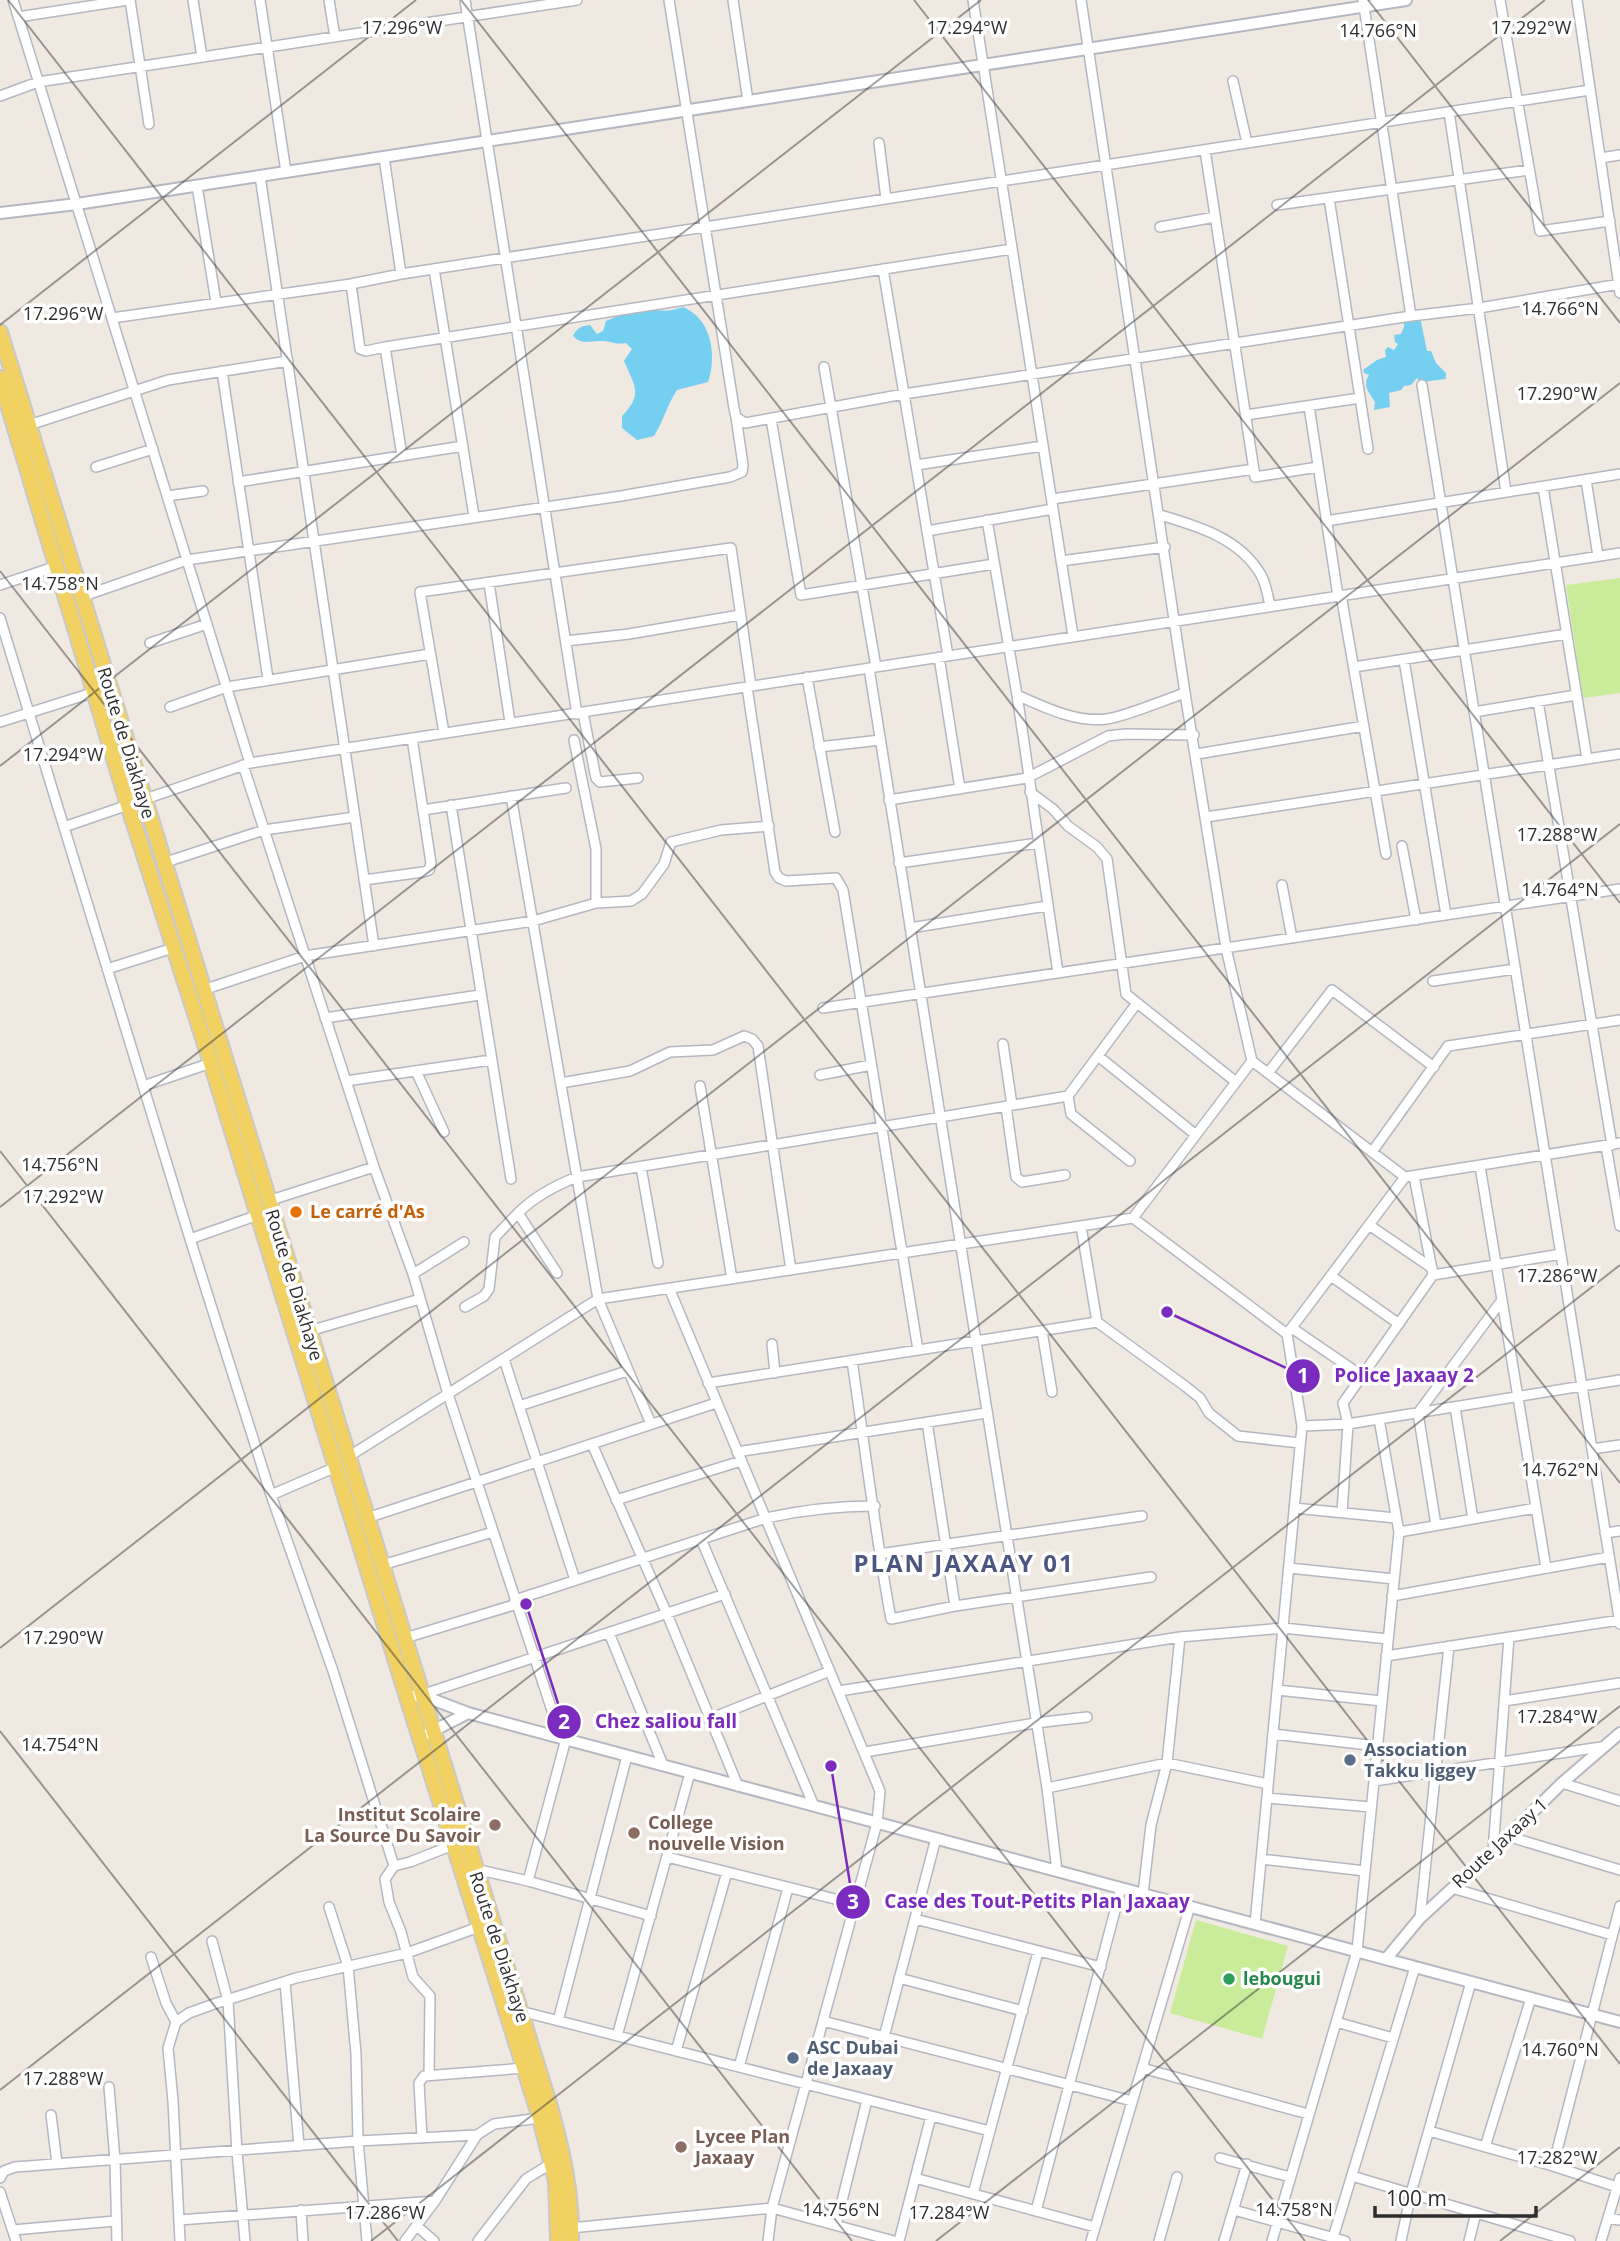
<svg xmlns="http://www.w3.org/2000/svg" width="1620" height="2241" viewBox="0 0 1620 2241" font-family="'Open Sans',sans-serif">
  <rect width="100%" height="100%" fill="#efe9e1"/>
  <path fill="#c9ec9a" d="M1620 578V693L1583 698 1566 585Z
    M1196 1920 1288 1946 1262 2039 1170 2013Z"/>
  <path fill="#75cff0" d="M683 307C712 319 717 355 708 382L677 390C667 405 664 420 654 436L637 440 622 428V416C644 394 634 385 624 361L632 349 626 343C613 345 613 341 602 341 590 340 583 346 573 336 577 328 581 326 590 325L597 334 603 331 606 321C618 316 638 307 650 309 665 311 668 312 683 307Z
    M1420 317 1427 351H1431L1436 363 1446 373V379L1421 382 1417 378 1411 385 1404 386 1401 390 1389 393 1390 407 1374 410 1375 402C1369 392 1362 386 1369 375L1364 373 1363 370 1377 360 1386 357 1385 350 1388 347 1394 350 1398 344 1395 342 1394 335 1401 334 1404 327V321Z"/>
  <g fill="none" stroke-linecap="round" stroke-linejoin="round">
    <g stroke="#b4b7c1" stroke-width="12">
      <path id="minor" d="M13 0 250 763
        M130 0 149 124
        M193 0 202 57
        M260 0 286 172
        M329 0 335 37
        M465 0 577 714
        M669 0 734 408 736 417 745 423 904 394 1411 316 1479 308 1620 284
        M733 0 748 101
        M973 0 1073 636
        M1081 0 1185 693 1226 948 1252 1061 1405 1177
        M1363 0 1411 316
        M1500 0 1540 231 1610 221
        M1577 0 1620 293
        M18 17 128 0
        M1233 81 1247 143
        M0 96 38 82 577 0
        M1449 112 1506 492
        M879 143 886 199
        M1205 150 1255 477 1318 467
        M384 157 401 274
        M1600 158 1620 155
        M260 176 374 946
        M197 186 216 302
        M1329 198 1368 449
        M1277 205 1529 170
        M1160 227 1215 217
        M434 269 474 516
        M883 269 948 656
        M351 284 360 349 366 351 385 347 402 456
        M112 318 351 284 401 274 1590 90
        M385 347 1012 249
        M824 367 876 667
        M222 371 268 679
        M1422 385 1620 1624
        M1309 406 1338 596
        M1246 415 1360 398
        M771 419 801 595 994 564
        M29 425 168 380 288 361
        M916 465 1043 446
        M96 467 153 449
        M1586 480 1598 556
        M238 482 463 446
        M1543 487 1587 759
        M167 496 203 491
        M1052 499 1254 469
        M1160 515C1197 526 1240 538 1261 575 1266 584 1268 596 1270 606
        M987 520 1017 695 1058 973
        M1326 521 1620 474
        M927 531 1053 509
        M1061 561 1165 547
        M489 583 510 722
        M0 585 57 566
        M1341 595 1386 854
        M81 597 187 560 621 496 730 477 742 472 743 465 736 417
        M0 618 190 1239 271 1495 333 1671 394 1866
        M566 641 629 634 740 615
        M150 643 207 624
        M939 657 960 789
        M1404 660 1446 915
        M1354 667 1567 634
        M869 668 1047 1788 1057 1871
        M807 677 835 832
        M747 687 775 872 779 878 786 881 836 878 843 890 918 1350
        M1017 695C1044 707 1076 723 1107 719 1127 716 1164 700 1185 693
        M1538 701 1612 1145
        M170 707 227 687 430 654
        M1474 712 1576 695
        M583 713 596 778 600 782 638 778
        M0 722 95 692
        M444 733 420 592 731 548 751 686
        M574 740 596 849V903
        M819 747 880 740
        M1197 754 1364 726
        M243 765 374 1167 413 1274 448 1394 561 1738
        M1030 792 1053 809 1068 826 1097 847 1107 859 1126 994 1236 1082
        M511 796 598 1299 651 1424
        M889 800 1027 778 1108 736 1125 734 1194 735
        M451 805 511 1179
        M423 810 566 788
        M1206 817 1620 754
        M64 827 250 763 1620 553
        M1402 846 1416 920
        M163 863 264 830 355 817
        M899 863 1038 843
        M364 880 423 872 429 870 431 863 412 738
        M1282 885 1292 938
        M910 928 1047 906
        M107 969 173 948
        M1433 981 1515 969
        M203 990 305 956 533 921 596 903 631 901 642 894 664 864 671 842 721 830 769 826
        M823 1008 1620 889
        M325 1018 480 995
        M1003 1044 1012 1105
        M1098 1056 1196 1135
        M416 1071 444 1132
        M1268 1073 1332 990 1434 1067
        M820 1075 871 1065
        M346 1081 491 1060
        M561 1083 630 1071 670 1052 713 1050 744 1036 752 1039 758 1046 791 1270
        M143 1086 211 1063
        M700 1086 732 1279
        M1068 1096 1071 1114 1130 1161
        M1006 1106 1016 1177 1022 1182 1065 1175
        M1606 1146 1620 1226
        M1372 1152 1448 1046 1620 1020
        M1480 1166 1546 1568
        M641 1167 658 1263
        M1414 1176 1433 1275
        M268 1201 374 1167
        M1133 1218 1287 1334 1302 1426 1255 1924
        M1369 1225 1432 1268
        M1081 1226 1097 1322 1185 1386 1200 1398 1209 1413 1238 1436 1300 1443
        M190 1239 258 1215
        M557 1273 518 1213C535 1196 554 1186 577 1177L1068 1096 1137 1003
        M413 1274 464 1242
        M1331 1276 1399 1324
        M669 1288 880 1791 877 1823 772 2208 768 2241
        M465 1307 484 1296 489 1289 495 1237 518 1213
        M1292 1328 1362 1376
        M309 1331 420 1299
        M1042 1331 1052 1392
        M1287 1334 1405 1177 1620 1143
        M772 1344 775 1373
        M504 1359 575 1580
        M852 1361C865 1447 875 1533 891 1619L955 1606 1151 1577
        M708 1383 1097 1322
        M519 1406 627 1371
        M1455 1407 1473 1519
        M927 1422 955 1606
        M1302 1426 1348 1424 1620 1380
        M592 1444 667 1614 738 1786
        M1592 1449 1620 1445
        M737 1452 986 1413
        M348 1457 598 1299 1133 1218 1252 1061
        M271 1495 336 1467
        M616 1500 741 1461
        M1294 1508 1396 1518
        M1342 1512 1348 1424 1343 1403 1433 1275 1561 1254
        M367 1518 716 1403
        M1436 1525 1418 1413 1502 1300
        M1399 1532 1536 1508
        M1605 1533 1620 1531
        M701 1539 814 1806
        M879 1554 1142 1516
        M382 1565 493 1532
        M1289 1568 1394 1579
        M1392 1596 1609 1557
        M515 1600 766 1518C802 1510 837 1506 875 1506
        M609 1633 663 1765
        M405 1638 517 1604
        M1386 1656 1620 1620
        M1277 1690 1382 1701
        M839 1691 1180 1637 1283 1628 1388 1639
        M421 1695 725 1594
        M1504 1701 1620 1683
        M709 1719 830 1671
        M1273 1734 1377 1746
        M865 1752 1035 1723 1087 1717
        M1374 1781 1601 1747
        M1562 1783 1620 1801
        M1047 1788 1167 1763 1268 1784
        M1267 1798 1371 1807
        M1507 1836 1620 1870
        M1493 1851 1509 1637
        M667 1857 855 1904
        M1261 1859 1365 1871
        M475 1869 528 1881 651 1916
        M528 1881 566 1739
        M1452 1888 1612 1935
        M1143 1894 1151 1825 1167 1763 1180 1637
        M329 1907 348 1966 356 2054 358 2141 367 2241
        M1420 1918 1449 1646
        M915 1919 1101 1967
        M212 1941 228 2001 237 2152 245 2241
        M151 1957 166 2003 176 2022
        M899 1978 1023 2011
        M285 1982 299 2146
        M520 2011 990 2131
        M558 2021 627 1756
        M823 2021 1132 2101
        M1336 2022 1393 2038
        M617 2036 690 1773
        M884 2037 936 1838
        M676 2051 727 1872
        M739 2067 788 1888
        M1142 2068 1308 2114
        M429 2075 430 1996 413 1977 401 1932 389 1902 385 1879 394 1866 410 1862 453 1845
        M109 2087 115 2160 117 2241
        M51 2115 57 2163
        M1429 2131 1553 2166 1617 2187
        M422 2138 419 2083 424 2076 525 2068
        M1485 2147 1531 1998
        M1220 2158 1290 2177
        M1553 2166 1620 1906
        M1352 2176 1570 2241
        M0 2178 4 2171 15 2167 358 2141 477 2135
        M915 2178 1095 2227
        M0 2192 16 2241
        M973 2194 1038 1952
        M301 2210 303 2241
        M1234 2210 1345 2241
        M1036 2211 1121 1888
        M1608 2218 1620 2220
        M179 2220 435 2201
        M836 2225 867 2100
        M417 2226 434 2241
        M571 2228 772 2208 894 2241
        M13 2230 115 2221
        M180 2241 173 2101 168 2048 176 2022 189 2013 217 2003 296 1978 407 1953 479 1927
        M405 2241 435 2201 477 2135 494 2124 540 2118
        M478 2241 526 2179 552 2163
        M899 2241 931 2116
        M1091 2241 1190 1906
        M1159 2241 1177 2177
        M1224 2241 1247 2164
        M1272 2241 1357 1951 1399 1532 1379 1419
        M1332 2241 1415 1967
        M1401 2241 1411 2193 1471 1982
        M1469 2241 1476 2213
        M1601 2241 1620 2178"/>
    </g>
    <g stroke="#b4b7c1" stroke-width="14">
      <path id="tertiary" d="M0 213 77 204 1406 0
        M407 1697 421 1695 468 1713 1620 2022
        M427 1734 468 1713
        M1386 1959 1420 1918 1493 1851 1562 1783 1620 1733"/>
    </g>
    <g stroke="#c9c9c9" stroke-width="18">
      <path id="primary" d="M0 332 551 2110C563 2154 572 2195 571 2241
        M0 378 128 805 211 1063 407 1697 540 2118 556 2181 558 2241"/>
    </g>
    <use href="#minor" stroke="#fff" stroke-width="9"/>
    <use href="#tertiary" stroke="#fff" stroke-width="10"/>
    <use href="#primary" stroke="#f2d163" stroke-width="14"/>
  </g>
  <path fill="none" stroke="#2e2e2e" stroke-width="2" stroke-opacity="0.45" d="M8 0 1620 2064M461 0 1620 1483M914 0 1620 903M1368 0 1620 323M0 325 416 0M0 571 1305 2241M0 766 981 0M0 1151 852 2241M0 1207 1545 0M0 1648 1620 383M0 1731 398 2241M0 2090 1620 824M371 2241 1620 1265M936 2241 1620 1706M1500 2241 1620 2147"/>
  <circle fill="#e8710a" stroke="#fff" stroke-width="2.5" cx="296" cy="1212" r="7"/>
  <g fill="#5c6f8a" stroke="#fff" stroke-width="2.5">
    <circle cx="1350" cy="1760" r="7"/>
    <circle cx="793" cy="2058" r="7"/>
  </g>
  <g fill="#8d6e63" stroke="#fff" stroke-width="2.5">
    <circle cx="495" cy="1825" r="7"/>
    <circle cx="634" cy="1833" r="7"/>
    <circle cx="681" cy="2147" r="7"/>
  </g>
  <circle fill="#2e9e5b" stroke="#fff" stroke-width="2.5" cx="1229" cy="1979" r="7"/>
  <g text-anchor="middle" stroke-width="7" stroke-linejoin="round" paint-order="stroke">
    <g font-size="18" fill="#2e2e2e" stroke="#fff">
      <text transform="translate(126 743) rotate(73)" y="6">Route de Diakhaye</text>
      <text transform="translate(294 1285) rotate(73)" y="6">Route de Diakhaye</text>
      <text transform="translate(1500 1843) rotate(-43)" y="6">Route Jaxaay 1</text>
      <text transform="translate(499 1947) rotate(72)" y="6">Route de Diakhaye</text>
    </g>
    <g font-size="18" font-weight="bold" fill="#c56008" stroke="#fff" text-anchor="start">
      <text x="310" y="1218">Le carré d'As</text>
    </g>
    <g font-size="18" font-weight="bold" fill="#4e5e75" stroke="#fff" text-anchor="start">
      <text x="1364" y="1756">Association<tspan x="1364" dy="21">Takku liggey</tspan></text>
      <text x="807" y="2054">ASC Dubai<tspan x="807" dy="21">de Jaxaay</tspan></text>
    </g>
    <g font-size="18" font-weight="bold" fill="#785e54" stroke="#fff" text-anchor="start">
      <text x="481" y="1821" text-anchor="end">Institut Scolaire<tspan x="481" dy="21">La Source Du Savoir</tspan></text>
      <text x="648" y="1829">College<tspan x="648" dy="21">nouvelle Vision</tspan></text>
      <text x="695" y="2143">Lycee Plan<tspan x="695" dy="21">Jaxaay</tspan></text>
    </g>
    <g font-size="18" font-weight="bold" fill="#27864d" stroke="#fff" text-anchor="start">
      <text x="1243" y="1985">lebougui</text>
    </g>
    <g font-size="24" font-weight="bold" letter-spacing="2" fill="#4d5680" stroke="#fff">
      <text x="964" y="1572">PLAN JAXAAY 01</text>
    </g>
  </g>
  <g font-size="18" text-anchor="middle" fill="#2e2e2e" stroke="#fff" stroke-width="7" stroke-linejoin="round" paint-order="stroke">
    <text x="402" y="34">17.296°W</text>
    <text x="967" y="34">17.294°W</text>
    <text x="1531" y="34">17.292°W</text>
    <text x="1378" y="37">14.766°N</text>
    <text x="1560" y="315">14.766°N</text>
    <text x="63" y="320">17.296°W</text>
    <text x="1557" y="400">17.290°W</text>
    <text x="60" y="590">14.758°N</text>
    <text x="63" y="761">17.294°W</text>
    <text x="1557" y="841">17.288°W</text>
    <text x="1560" y="896">14.764°N</text>
    <text x="60" y="1171">14.756°N</text>
    <text x="63" y="1203">17.292°W</text>
    <text x="1557" y="1282">17.286°W</text>
    <text x="1560" y="1476">14.762°N</text>
    <text x="63" y="1644">17.290°W</text>
    <text x="1557" y="1723">17.284°W</text>
    <text x="60" y="1751">14.754°N</text>
    <text x="1560" y="2056">14.760°N</text>
    <text x="63" y="2085">17.288°W</text>
    <text x="1557" y="2164">17.282°W</text>
    <text x="841" y="2216">14.756°N</text>
    <text x="1294" y="2216">14.758°N</text>
    <text x="385" y="2219">17.286°W</text>
    <text x="949" y="2219">17.284°W</text>
  </g>
  <path fill="none" stroke="#7b2cbf" stroke-width="2.5" d="M1167 1312L1303 1376M526 1604L564 1722M831 1766L853 1902"/>
  <g fill="#7b2cbf" stroke="#fff" stroke-width="2.5">
    <circle cx="1167" cy="1312" r="7"/>
    <circle cx="526" cy="1604" r="7"/>
    <circle cx="831" cy="1766" r="7"/>
    <circle cx="1303" cy="1376" r="18"/>
    <circle cx="564" cy="1722" r="18"/>
    <circle cx="853" cy="1902" r="18"/>
  </g>
  <g font-size="21" text-anchor="middle" font-weight="bold" fill="#fff">
    <text x="1303" y="1383">1</text>
    <text x="564" y="1729">2</text>
    <text x="853" y="1909">3</text>
  </g>
  <g font-size="19" text-anchor="middle" font-weight="bold" fill="#7b2cbf" stroke="#fff" stroke-width="7" stroke-linejoin="round" paint-order="stroke">
    <text x="1404" y="1382">Police Jaxaay 2</text>
    <text x="666" y="1728">Chez saliou fall</text>
    <text x="1037" y="1908">Case des Tout-Petits Plan Jaxaay</text>
  </g>
  <path d="M1375 2206v10h161v-10" fill="none" stroke="#2e2e2e" stroke-width="3.5"/>
  <text x="1386" y="2206" font-size="21" fill="#2e2e2e" stroke="#ffffff" stroke-width="5" paint-order="stroke">100 m</text>
</svg>
